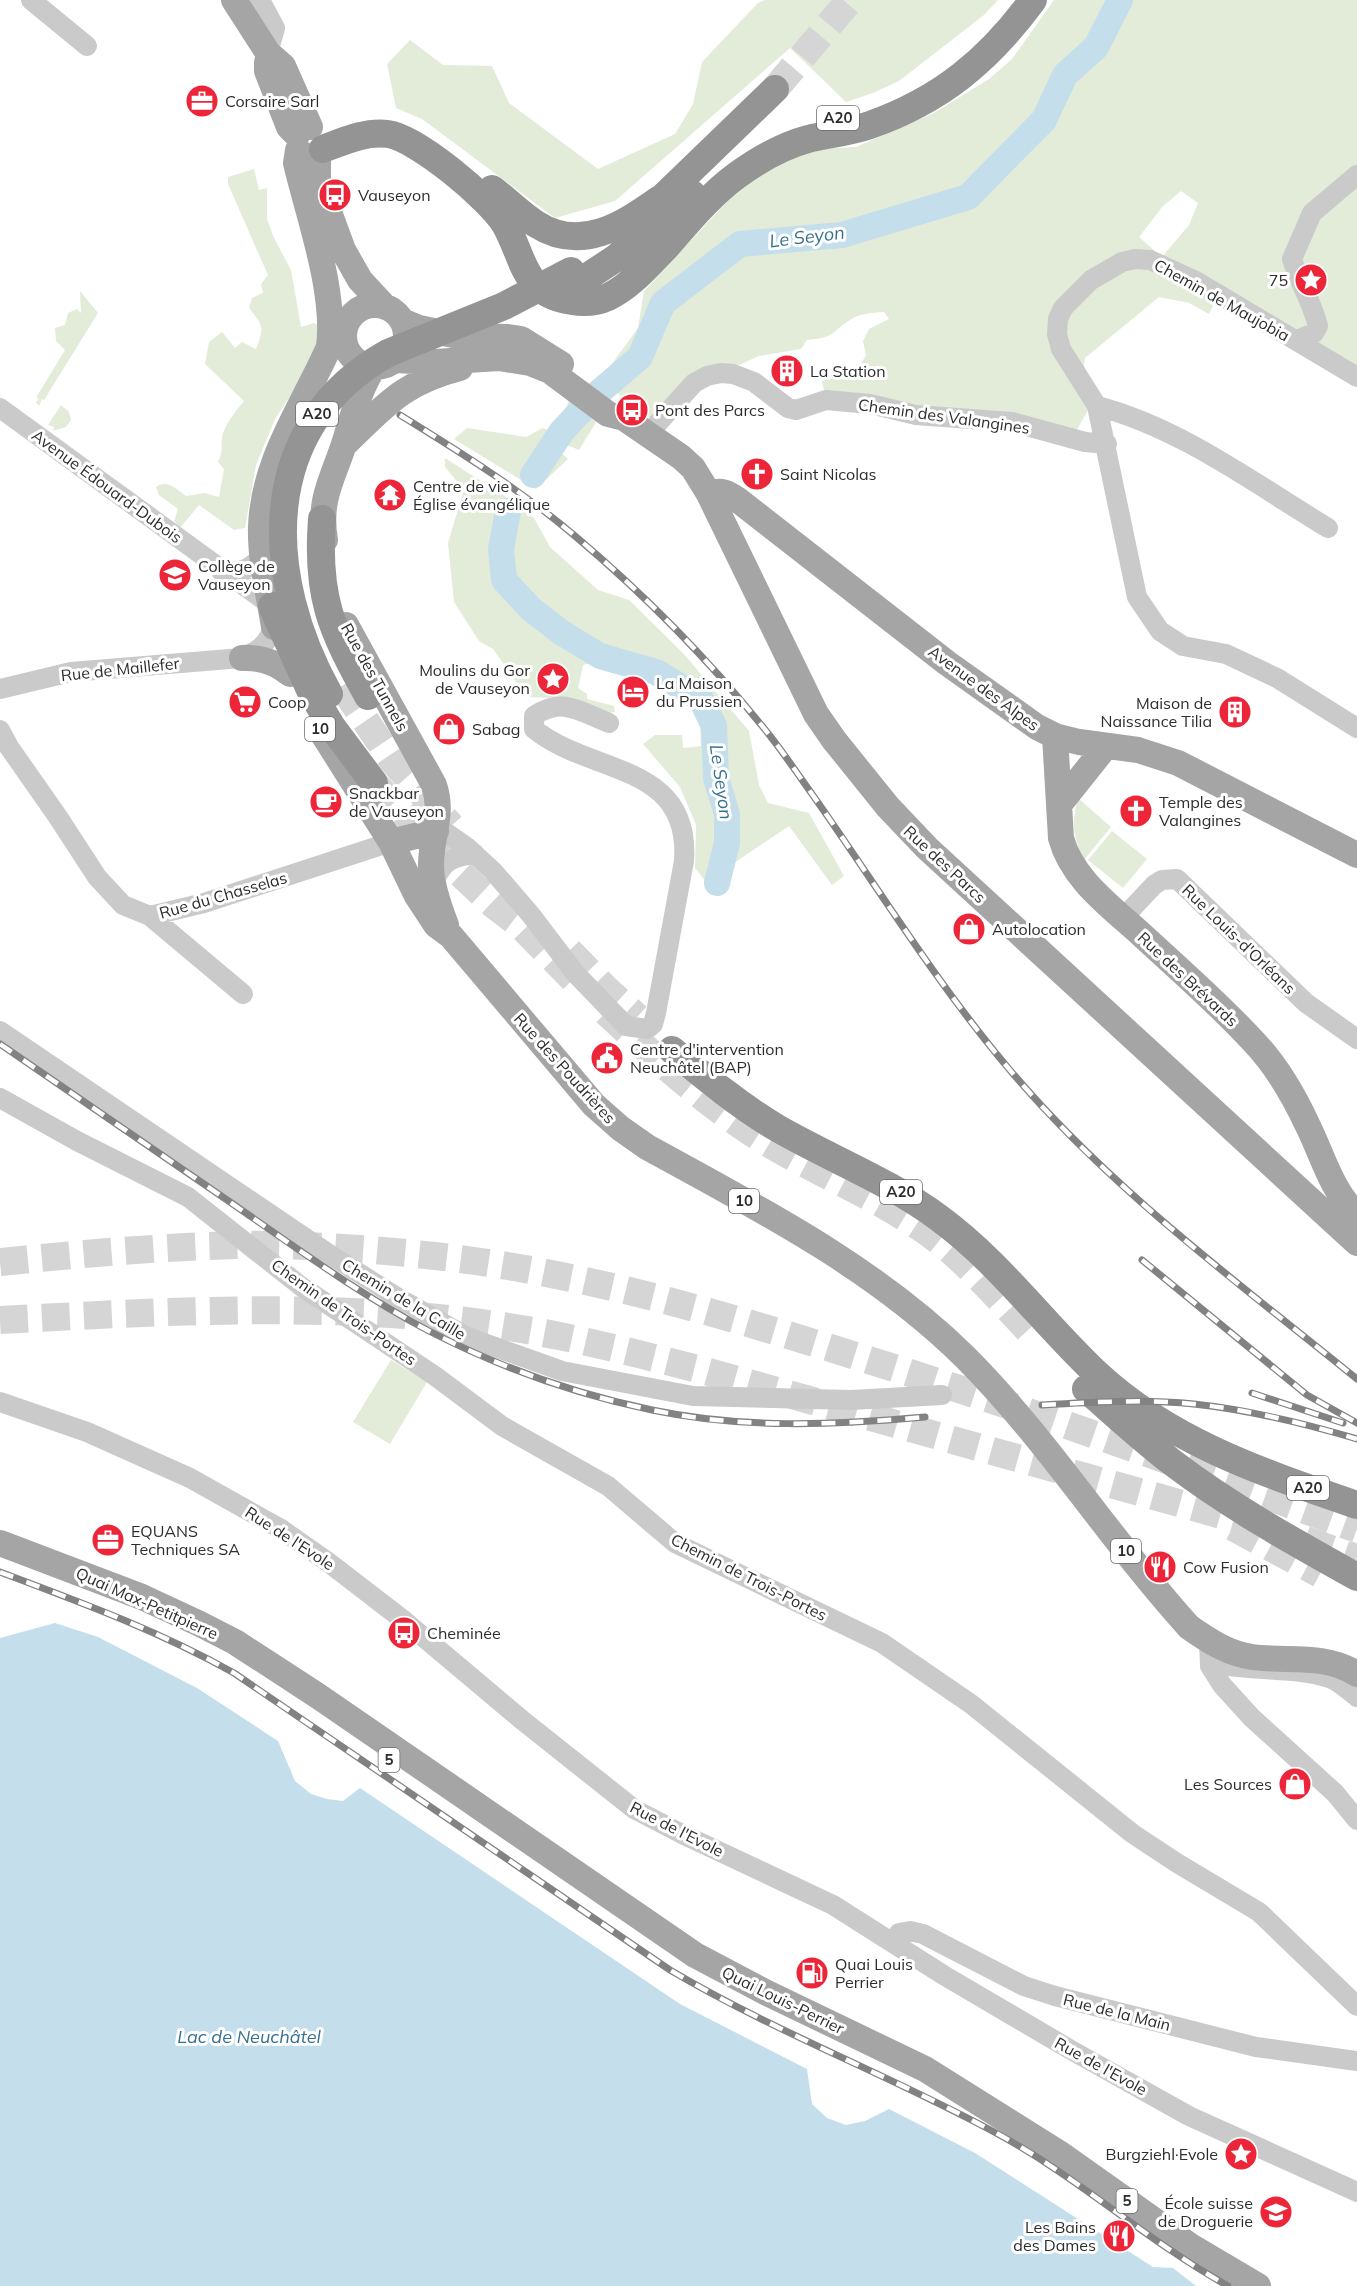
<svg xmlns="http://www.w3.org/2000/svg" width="1357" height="2286" viewBox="0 0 1357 2286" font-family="Mulish,sans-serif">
  <rect width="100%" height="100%" fill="#fff"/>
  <path fill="#e3ebd9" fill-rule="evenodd" d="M765 0H998L984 15 899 81 873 93 846 102 790 48 615 201 555 218 422 119 396 108 387 64 410 40 443 65 492 66 509 103 598 169 675 134 693 104 702 62 758 3Z
    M1054 0H1357V372L1221 290 1209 314 1189 303 1159 297 1085 358 1080 388 1090 407 1076 431 826 400 822 381 857 371 866 355 863 341 869 329 889 319 884 312C872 313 860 313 850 320 830 333 834 338 807 340L801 349 759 356 721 373 657 423 600 380 638 328 644 291 745 182 814 149 856 147 934 113 989 79 1012 59ZM1181 191 1198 203 1189 225 1162 257 1139 237 1163 206Z
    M254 169 259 190 267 188V219L274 238 291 270 301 327 314 323 320 327 317 349 308 369 275 419 256 465 245 528 234 530 199 505 180 528 174 521 178 509 159 495 156 487C167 479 176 489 186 496L205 493 219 497 224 469 218 462C223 451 221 450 222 439 223 426 236 411 244 401L205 364 209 342 222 332 235 348 242 342 256 349C265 326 263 326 249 308L252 298 263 293 261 284 268 275 228 184V177Z
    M80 291 98 313 44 400 42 399 39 406 36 402 38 400 37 396 65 350 56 341 55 328 65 325 68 313 77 309 81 313Z
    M570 398 598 419 579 450 567 445 561 452 568 459 536 489 454 439 467 428 526 437 543 428 555 433Z
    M61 405 69 412 71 420 66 427 53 431 54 427 48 425Z
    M445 458 509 499 534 518 550 547 598 590 629 600 684 654 749 731 759 785 768 803 809 813 844 876 832 885 789 826 706 882 695 868 696 825 680 787 643 744 655 735H682L683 748 701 746 700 725 687 699 661 680 601 660 583 665 578 688 587 694V699L614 706 615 712 599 715 554 698 527 697 493 649 479 641 454 602 448 543 464 490 445 467Z
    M1078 798 1111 827 1084 860C1073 836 1071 824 1078 798Z
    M1112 831 1147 859 1123 888 1088 860Z
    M391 1360 427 1382 390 1444 353 1422Z"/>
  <path fill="#c4deec" d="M55 1623 98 1637 197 1688 278 1741 295 1781 311 1794 327 1799 343 1801 360 1788 680 2004 807 2069 812 2104 827 2118 846 2125 865 2121 889 2109 975 2153 1153 2267 1173 2268 1196 2286H0V1638Z"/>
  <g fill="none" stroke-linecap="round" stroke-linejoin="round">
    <path stroke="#c4deec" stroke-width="26" d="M533 475 562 431 598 393 640 357 663 303 740 244 842 235 968 197 1044 120 1065 75 1096 47 1120 0
      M508 511 501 549 504 580 531 609 562 633 600 656 656 672 701 699 714 726 716 778 727 814V843L717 883"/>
    <path stroke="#d5d5d5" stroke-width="28" stroke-dasharray="28 14" stroke-linecap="butt" d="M775 89 850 0
      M342 686 392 760 451 826
      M374 783 447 861 494 905 519 924 575 981
      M569 951 605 988 637 1017
      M606 1012C657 1059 709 1107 768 1143 820 1174 877 1197 927 1232 966 1260 998 1298 1031 1333
      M0 1262C79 1254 159 1247 238 1245 303 1244 371 1249 435 1256 581 1272 719 1313 859 1357 1026 1409 1192 1468 1357 1529
      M0 1320C173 1311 349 1300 521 1329 582 1339 642 1355 702 1370L1261 1526
      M1233 1527 1320 1574
      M1305 1540 1357 1558"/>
    <path stroke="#cacaca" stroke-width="20" d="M31 0 87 46
      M260 0 275 28 268 53
      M1297 340 1314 333 1318 326C1312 302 1299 282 1292 259L1312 213 1357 175
      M1357 377 1196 281 1150 260 1135 259 1122 262 1091 280 1063 308 1058 319 1057 334 1061 349 1097 406 1137 597 1160 631 1183 646 1226 654 1277 678 1357 728
      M1097 406C1181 428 1255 484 1328 528
      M0 408 272 606
      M648 434 694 383 707 376 721 373 733 374 754 382 788 408 796 410 826 400 870 404 916 415 1012 422 1085 442 1107 444
      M221 571C241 574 249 569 263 556
      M0 689 71 672 242 658C259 651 268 644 274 625
      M0 730 9 747 58 817 97 877 123 905 150 916 204 903 391 842
      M436 831 448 834 468 848 493 871 531 915 575 973 626 1026 647 1029 653 1024 656 1013 684 861C691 762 590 775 534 729V716C562 696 581 712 609 723
      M433 882C445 860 451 857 475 854
      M150 916 243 994
      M1123 918 1154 885 1162 880 1177 879 1306 1003 1357 1039
      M0 1031 332 1256 395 1296 467 1337 562 1371 693 1396 851 1400 942 1395
      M0 1098 77 1141 188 1197 302 1287 435 1376 502 1426 608 1486 675 1543 882 1643 971 1704 1133 1834 1177 1863 1259 1912 1357 2006
      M0 1402 87 1432 190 1478 281 1529 328 1562 402 1619 522 1720 634 1809 682 1834 833 1905 945 1976 1071 2050 1189 2116 1357 2192
      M1209 1642 1210 1666 1222 1685 1252 1718 1335 1793 1357 1820
      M1211 1644 1229 1666C1260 1671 1308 1668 1334 1680 1342 1684 1350 1692 1357 1697
      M894 1944 899 1933 910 1931 923 1934 1024 1986 1055 1996 1256 2047 1357 2061"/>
    <path stroke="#a5a5a5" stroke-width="26" d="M234 0 268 53 283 66 310 127
      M267 62V71L289 127 297 135
      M318 153V182L343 250 360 280 385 307
      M344 336a31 31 0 1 1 62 0a31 31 0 1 1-62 0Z
      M402 321 419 328 458 336 508 337 521 339 561 364
      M395 360 435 362 499 358 530 363 550 371 608 414 624 418 681 457 693 468 709 494 816 714 834 740 888 807 927 848 1357 1243
      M345 444C386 405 402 383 460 368
      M709 494C721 489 728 493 738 500L947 663 1037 727 1055 736 1079 742 1138 750 1178 763 1357 855
      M325 540C318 499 333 479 345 441 353 415 359 390 374 367
      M346 625 434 785C444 815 431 835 431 865 431 885 439 907 446 925
      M274 627C269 595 260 560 261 527 263 460 303 406 329 347 336 291 309 218 296 163L298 150
      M242 658C260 657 276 662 290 674
      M321 731 391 842 417 896 436 925 451 936 594 1105 620 1128 647 1147C758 1208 874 1267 965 1357 1048 1440 1110 1540 1189 1627 1209 1641 1227 1653 1252 1657 1288 1662 1324 1653 1357 1674
      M1055 736 1061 838C1072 880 1113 908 1144 937 1181 971 1219 1004 1253 1041 1276 1065 1293 1094 1307 1124 1323 1156 1331 1190 1357 1215
      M1059 805 1106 746
      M391 842 436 831
      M0 1543 142 1597 200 1624 235 1642 318 1696 695 1955 767 1993 925 2069 1062 2155 1192 2247 1258 2286"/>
    <path stroke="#949494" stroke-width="28" d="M323 149C344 141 366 131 388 134 417 138 490 199 505 224 525 259 522 294 572 301 584 303 597 302 608 297 631 286 648 265 666 247 688 222 709 196 736 176 758 160 782 146 808 139 829 134 850 132 870 125 941 100 989 60 1033 0
      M492 189C507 200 520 214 536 224 581 253 623 225 660 199
      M658 202 775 89
      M578 283 616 258 692 194
      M322 519C316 597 331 629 368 696
      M272 606 311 692 332 727 374 783
      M672 1050C706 1078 740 1106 777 1128 831 1159 889 1181 939 1218 999 1262 1043 1323 1097 1374 1170 1442 1264 1473 1357 1505
      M1086 1389C1115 1414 1143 1440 1173 1463 1231 1507 1294 1542 1357 1577"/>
    <g stroke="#828282" stroke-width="7">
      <path id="rail" d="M400 415C460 452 521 490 575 536 645 595 710 661 767 732 783 752 797 773 812 794 875 883 933 978 1004 1063 1105 1185 1235 1280 1357 1379
        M0 1044C77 1097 153 1149 230 1202 295 1247 359 1294 429 1331 499 1367 575 1394 652 1410 743 1429 833 1425 925 1417
        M1142 1260 1307 1395 1357 1423
        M1252 1393 1343 1423
        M1042 1405C1092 1402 1144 1399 1194 1404 1250 1410 1303 1423 1357 1439
        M0 1572C80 1602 159 1631 234 1673L670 1970C775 2032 889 2075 996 2133 1078 2177 1147 2241 1228 2286"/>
    </g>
    <use href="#rail" stroke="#fff" stroke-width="4.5" stroke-dasharray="14" stroke-linecap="butt"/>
    <path stroke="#949494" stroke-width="28" d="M329 694C263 576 256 427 388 353L504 306 571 271"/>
  </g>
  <defs>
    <g id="office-disc" transform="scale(1.725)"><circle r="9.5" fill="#ed2539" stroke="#fff"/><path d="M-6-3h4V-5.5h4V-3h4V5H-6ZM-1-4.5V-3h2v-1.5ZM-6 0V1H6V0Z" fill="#fff"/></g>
    <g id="bus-disc" transform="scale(1.725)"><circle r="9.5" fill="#ed2539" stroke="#fff"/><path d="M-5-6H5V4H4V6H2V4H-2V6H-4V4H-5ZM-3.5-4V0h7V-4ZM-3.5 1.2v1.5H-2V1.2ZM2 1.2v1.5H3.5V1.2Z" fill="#fff"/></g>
    <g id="sight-disc" transform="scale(1.725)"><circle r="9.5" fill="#ed2539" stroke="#fff"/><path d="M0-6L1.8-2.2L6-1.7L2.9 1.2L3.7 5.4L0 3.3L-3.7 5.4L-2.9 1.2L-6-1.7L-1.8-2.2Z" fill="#fff"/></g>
    <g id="building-disc" transform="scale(1.725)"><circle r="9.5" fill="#ed2539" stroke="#fff"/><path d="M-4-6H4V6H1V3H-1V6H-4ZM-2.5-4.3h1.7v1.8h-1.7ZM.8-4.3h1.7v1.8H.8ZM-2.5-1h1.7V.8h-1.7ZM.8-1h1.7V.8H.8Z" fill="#fff"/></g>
    <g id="church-disc" transform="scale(1.725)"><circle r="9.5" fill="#ed2539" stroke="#fff"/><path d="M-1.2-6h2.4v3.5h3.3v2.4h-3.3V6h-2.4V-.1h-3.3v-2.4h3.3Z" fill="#fff"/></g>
    <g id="temple-disc" transform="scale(1.725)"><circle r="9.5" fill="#ed2539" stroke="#fff"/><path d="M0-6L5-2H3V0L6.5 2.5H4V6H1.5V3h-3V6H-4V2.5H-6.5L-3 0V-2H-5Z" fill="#fff"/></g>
    <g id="school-disc" transform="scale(1.725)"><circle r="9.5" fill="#ed2539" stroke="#fff"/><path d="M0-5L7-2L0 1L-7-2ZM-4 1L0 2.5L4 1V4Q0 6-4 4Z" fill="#fff"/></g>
    <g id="hotel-disc" transform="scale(1.725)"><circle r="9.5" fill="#ed2539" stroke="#fff"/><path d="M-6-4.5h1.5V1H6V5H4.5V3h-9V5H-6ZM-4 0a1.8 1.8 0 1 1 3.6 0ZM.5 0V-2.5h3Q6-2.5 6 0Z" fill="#fff"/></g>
    <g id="supermarket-disc" transform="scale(1.725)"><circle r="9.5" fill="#ed2539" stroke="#fff"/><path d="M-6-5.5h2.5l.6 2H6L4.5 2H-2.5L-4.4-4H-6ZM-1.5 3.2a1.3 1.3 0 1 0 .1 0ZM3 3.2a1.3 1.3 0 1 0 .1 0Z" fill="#fff"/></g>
    <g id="shop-disc" transform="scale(1.725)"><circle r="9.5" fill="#ed2539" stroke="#fff"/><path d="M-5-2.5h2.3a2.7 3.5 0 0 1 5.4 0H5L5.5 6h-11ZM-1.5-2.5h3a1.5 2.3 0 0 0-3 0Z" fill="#fff"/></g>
    <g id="cafe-disc" transform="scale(1.725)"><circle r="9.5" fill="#ed2539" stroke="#fff"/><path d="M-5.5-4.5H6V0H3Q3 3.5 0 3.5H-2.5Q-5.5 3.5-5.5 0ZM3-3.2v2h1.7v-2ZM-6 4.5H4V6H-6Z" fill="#fff"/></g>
    <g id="civic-disc" transform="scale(1.725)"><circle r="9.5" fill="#ed2539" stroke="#fff"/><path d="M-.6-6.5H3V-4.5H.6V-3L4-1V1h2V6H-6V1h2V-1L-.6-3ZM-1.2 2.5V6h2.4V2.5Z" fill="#fff"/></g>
    <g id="restaurant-disc" transform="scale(1.725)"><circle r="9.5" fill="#ed2539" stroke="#fff"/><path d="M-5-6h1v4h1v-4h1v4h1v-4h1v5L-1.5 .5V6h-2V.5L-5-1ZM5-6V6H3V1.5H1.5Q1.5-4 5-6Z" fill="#fff"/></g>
    <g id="fuel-disc" transform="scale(1.725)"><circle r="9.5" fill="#ed2539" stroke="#fff"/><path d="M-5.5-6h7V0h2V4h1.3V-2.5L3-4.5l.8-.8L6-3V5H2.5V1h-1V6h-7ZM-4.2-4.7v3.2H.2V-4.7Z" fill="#fff"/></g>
    <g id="university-disc" transform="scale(1.725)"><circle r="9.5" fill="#ed2539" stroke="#fff"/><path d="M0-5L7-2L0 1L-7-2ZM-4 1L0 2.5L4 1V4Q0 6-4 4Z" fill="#fff"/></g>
  </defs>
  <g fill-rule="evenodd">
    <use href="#office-disc" x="202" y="101"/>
    <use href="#bus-disc" x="335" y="195"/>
    <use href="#sight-disc" x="1311" y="280"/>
    <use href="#building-disc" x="787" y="371"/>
    <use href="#bus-disc" x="632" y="410"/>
    <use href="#church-disc" x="757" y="474"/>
    <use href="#temple-disc" x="390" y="495"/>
    <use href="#school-disc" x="175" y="575"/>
    <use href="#sight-disc" x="553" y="679"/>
    <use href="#hotel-disc" x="633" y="692"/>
    <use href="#supermarket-disc" x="245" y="702"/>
    <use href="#building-disc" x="1235" y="712"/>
    <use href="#shop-disc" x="449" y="729"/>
    <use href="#cafe-disc" x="326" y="802"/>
    <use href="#church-disc" x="1136" y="811"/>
    <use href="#shop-disc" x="969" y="929"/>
    <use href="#civic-disc" x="607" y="1058"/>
    <use href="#office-disc" x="108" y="1540"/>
    <use href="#restaurant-disc" x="1160" y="1567"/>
    <use href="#bus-disc" x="404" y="1633"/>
    <use href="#shop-disc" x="1295" y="1784"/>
    <use href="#fuel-disc" x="812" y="1973"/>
    <use href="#sight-disc" x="1241" y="2154"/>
    <use href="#university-disc" x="1276" y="2212"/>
    <use href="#restaurant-disc" x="1119" y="2236"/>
  </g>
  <g text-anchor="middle" stroke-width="6" stroke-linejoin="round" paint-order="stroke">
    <g fill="#fff" stroke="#6c6c6c" stroke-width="1.5">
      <rect x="817" y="106" width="42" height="24" rx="4.5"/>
      <rect x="296" y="402" width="42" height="24" rx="4.5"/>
      <rect x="305" y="717" width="30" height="24" rx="4.5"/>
      <rect x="880" y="1180" width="42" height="24" rx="4.5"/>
      <rect x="729" y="1189" width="30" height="24" rx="4.5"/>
      <rect x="1287" y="1476" width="42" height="24" rx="4.5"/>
      <rect x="1111" y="1539" width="30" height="24" rx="4.5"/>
      <rect x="378.5" y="1748" width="21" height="24" rx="4.5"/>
      <rect x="1116.5" y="2189" width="21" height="24" rx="4.5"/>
    </g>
    <g font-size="15" font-weight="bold" fill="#2d2d2d">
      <text x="838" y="123">A20</text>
      <text x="317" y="419">A20</text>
      <text x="320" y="734">10</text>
      <text x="901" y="1197">A20</text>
      <text x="744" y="1206">10</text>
      <text x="1308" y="1493">A20</text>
      <text x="1126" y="1556">10</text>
      <text x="389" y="1765">5</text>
      <text x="1127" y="2206">5</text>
    </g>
    <g font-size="16" fill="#2d2d2d" stroke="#fff" text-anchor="start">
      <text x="225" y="107">Corsaire Sarl</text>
      <text x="358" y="201">Vauseyon</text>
      <text x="1288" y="286" text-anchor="end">75</text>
      <text x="810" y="377">La Station</text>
      <text x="655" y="416">Pont des Parcs</text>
      <text x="780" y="480">Saint Nicolas</text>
      <text x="413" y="492">Centre de vie<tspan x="413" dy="18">Église évangélique</tspan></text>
      <text x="198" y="572">Collège de<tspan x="198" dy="18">Vauseyon</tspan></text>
      <text x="530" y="676" text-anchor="end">Moulins du Gor<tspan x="530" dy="18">de Vauseyon</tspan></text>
      <text x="656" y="689">La Maison<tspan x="656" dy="18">du Prussien</tspan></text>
      <text x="268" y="708">Coop</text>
      <text x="1212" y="709" text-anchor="end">Maison de<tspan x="1212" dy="18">Naissance Tilia</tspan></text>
      <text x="472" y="735">Sabag</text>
      <text x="349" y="799">Snackbar<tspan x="349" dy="18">de Vauseyon</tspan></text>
      <text x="1159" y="808">Temple des<tspan x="1159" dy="18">Valangines</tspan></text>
      <text x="992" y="935">Autolocation</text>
      <text x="630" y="1055">Centre d'intervention<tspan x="630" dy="18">Neuchâtel (BAP)</tspan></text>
      <text x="131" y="1537">EQUANS<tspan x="131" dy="18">Techniques SA</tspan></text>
      <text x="1183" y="1573">Cow Fusion</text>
      <text x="427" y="1639">Cheminée</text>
      <text x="1272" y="1790" text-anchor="end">Les Sources</text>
      <text x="835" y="1970">Quai Louis<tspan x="835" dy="18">Perrier</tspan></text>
      <text x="1218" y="2160" text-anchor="end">Burgziehl·Evole</text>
      <text x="1253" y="2209" text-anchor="end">École suisse<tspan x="1253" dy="18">de Droguerie</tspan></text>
      <text x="1096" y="2233" text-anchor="end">Les Bains<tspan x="1096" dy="18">des Dames</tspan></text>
    </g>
    <g font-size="16" fill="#2d2d2d" stroke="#fff">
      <text transform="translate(1222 300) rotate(29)" y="6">Chemin de Maujobia</text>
      <text transform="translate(944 416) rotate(8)" y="6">Chemin des Valangines</text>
      <text transform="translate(107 486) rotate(36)" y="6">Avenue Édouard-Dubois</text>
      <text transform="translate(120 669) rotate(-6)" y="6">Rue de Maillefer</text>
      <text transform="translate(375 677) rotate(61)" y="6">Rue des Tunnels</text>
      <text transform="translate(984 688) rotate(36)" y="6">Avenue des Alpes</text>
      <text transform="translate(945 864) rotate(43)" y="6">Rue des Parcs</text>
      <text transform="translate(223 895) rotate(-16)" y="6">Rue du Chasselas</text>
      <text transform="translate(1239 939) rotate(44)" y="6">Rue Louis-d'Orléans</text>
      <text transform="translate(1188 979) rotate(43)" y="6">Rue des Brévards</text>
      <text transform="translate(565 1068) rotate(48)" y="6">Rue des Poudrières</text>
      <text transform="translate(404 1299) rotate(31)" y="6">Chemin de la Caille</text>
      <text transform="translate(344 1312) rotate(35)" y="6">Chemin de Trois-Portes</text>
      <text transform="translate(290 1538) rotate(33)" y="6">Rue de l'Evole</text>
      <text transform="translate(749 1577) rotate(27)" y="6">Chemin de Trois-Portes</text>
      <text transform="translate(147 1603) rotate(24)" y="6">Quai Max-Petitpierre</text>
      <text transform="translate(677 1829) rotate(27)" y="6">Rue de l'Evole</text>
      <text transform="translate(783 2000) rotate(26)" y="6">Quai Louis-Perrier</text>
      <text transform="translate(1117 2012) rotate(14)" y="6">Rue de la Main</text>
      <text transform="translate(1101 2066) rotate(29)" y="6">Rue de l'Evole</text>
    </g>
    <g font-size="18" font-style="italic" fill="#377192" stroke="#fff">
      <text transform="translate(807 237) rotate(-7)" y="6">Le Seyon</text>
      <text transform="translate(721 782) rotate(82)" y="6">Le Seyon</text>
      <text x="249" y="2043">Lac de Neuchâtel</text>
    </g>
  </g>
</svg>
